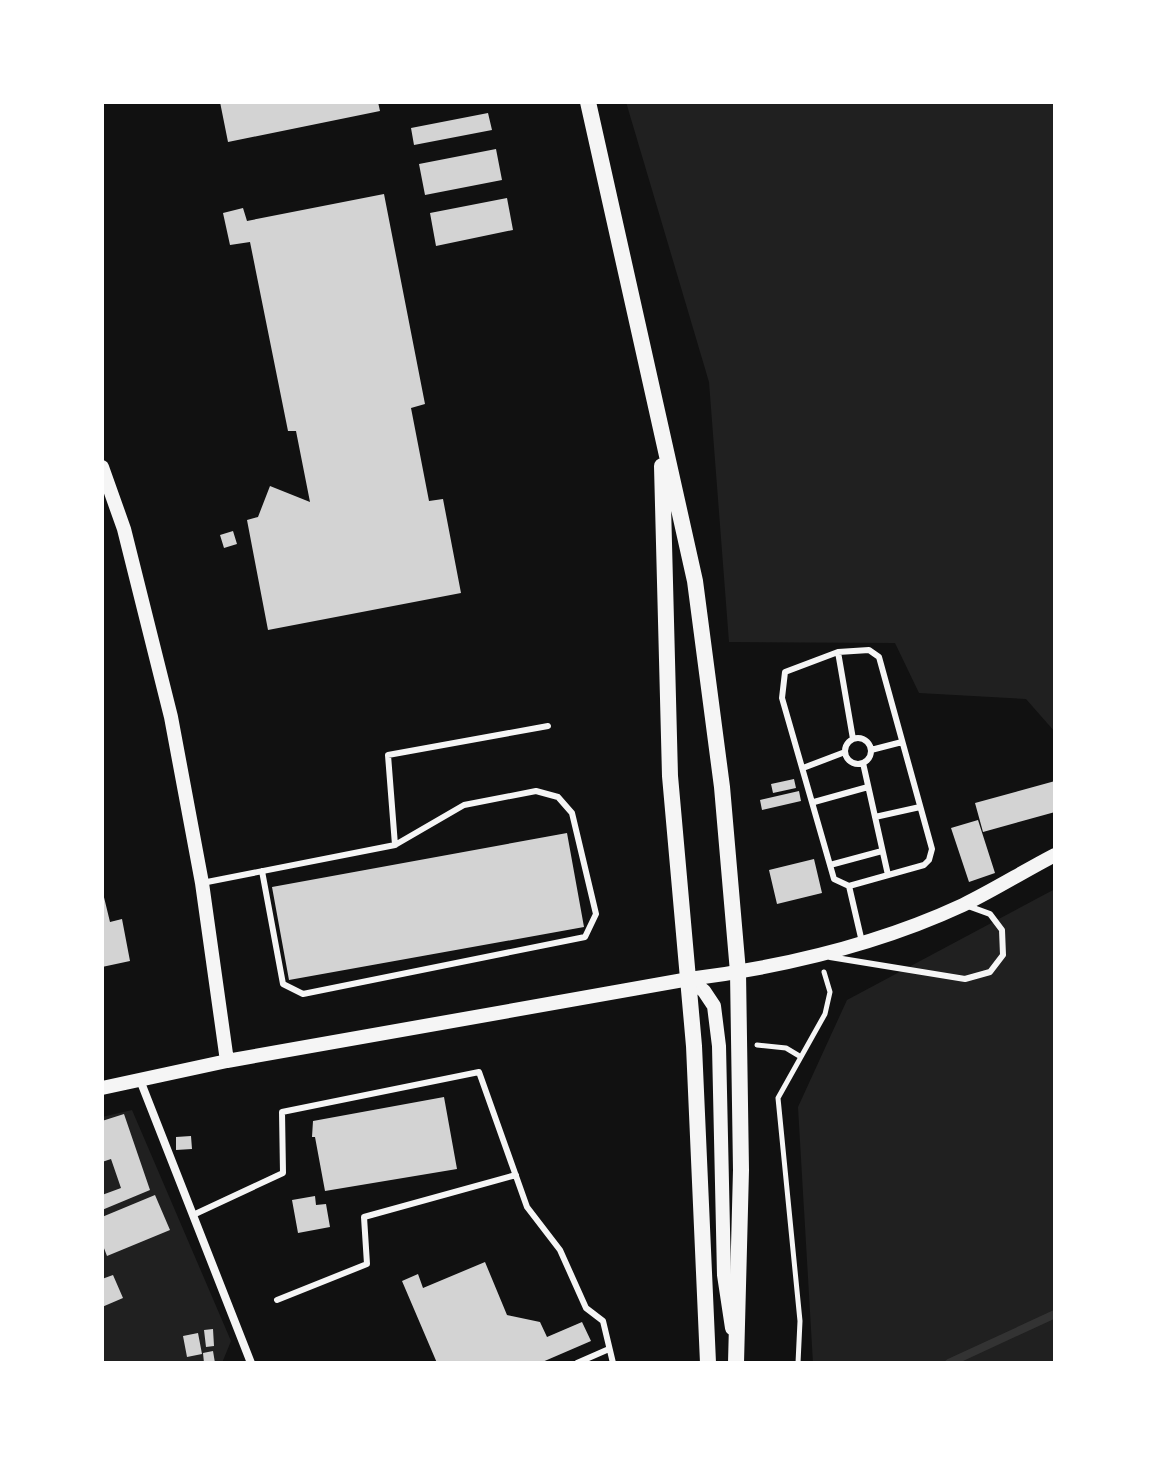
<svg xmlns="http://www.w3.org/2000/svg" width="1157" height="1465" viewBox="0 0 1157 1465" font-family="Quicksand,sans-serif">
  <rect width="100%" height="100%" fill="#111"/>
  <path fill="#202020" d="M626 102H1055V732L1026 699 919 693 895 643 729 642 709 382Z
    M1055 889V1363H813L798 1107 847 1000Z
    M132 1110 231 1341 222 1363H102V1117Z"/>
  <g fill="none" stroke-linecap="round" stroke-linejoin="round">
    <path stroke="#333" stroke-width="8" d="M949 1363 1055 1314"/>
  </g>
  <path fill="#d3d3d3" d="M220 102H378L380 111 228 142Z
    M488 113 492 130 414 145 411 128Z
    M496 149 502 180 425 195 419 164Z
    M384 194 425 404 411 408 429 501 443 499 461 593 268 630 247 520 258 517 270 486 310 502 296 431H288L250 242 230 245 223 213 243 208 247 221Z
    M507 198 513 230 436 246 430 213Z
    M233 531 237 544 224 548 220 535Z
    M794 779 796 788 773 793 771 784Z
    M1055 781V812L983 832 975 803Z
    M799 791 801 801 762 810 760 800Z
    M978 820 995 873 969 882 951 828Z
    M567 833 584 927 289 980 272 887Z
    M814 859 822 893 777 904 769 870Z
    M102 889 110 922 122 919 130 961 102 967Z
    M444 1097 457 1169 325 1191 315 1137H312L313 1121Z
    M124 1114 150 1190 102 1210V1195L121 1188 111 1159 102 1162V1121Z
    M191 1136 192 1149 176 1150V1137Z
    M155 1195 170 1230 107 1256 102 1243V1217Z
    M315 1196 316 1205 326 1204 330 1227 298 1233 292 1200Z
    M485 1262 507 1315 540 1322 547 1337 582 1322 591 1341 540 1363H437L402 1281 418 1274 423 1288Z
    M113 1275 123 1298 102 1307V1279Z
    M213 1329 214 1346 206 1347 204 1330Z
    M198 1333 202 1354 187 1357 183 1336Z
    M213 1351 215 1363H204L203 1353Z"/>
  <g fill="none" stroke-linecap="round" stroke-linejoin="round">
    <path stroke="#f5f5f5" stroke-width="5" d="M757 1045 786 1048 801 1057
      M798 1363 800 1321 778 1098 825 1014 830 992 824 972"/>
    <path stroke="#f5f5f5" stroke-width="6" d="M869 650 879 657 932 849 929 860 924 865 849 886 834 879 782 698 785 672 838 652Z
      M838 652 853 739
      M845 751a13 13 0 1 1 26 0a13 13 0 1 1-26 0Z
      M871 750 902 742
      M863 763 888 875
      M803 768 845 752
      M814 802 868 787
      M875 817 920 807
      M395 845 388 755 548 726
      M830 865 882 851
      M202 883 395 845 464 805 536 791 558 797 572 813 596 914 585 937 303 994 283 984 262 871
      M849 886 862 942
      M830 957 965 979 990 972 1003 955 1002 930 990 914 968 906
      M193 1215 283 1173 282 1112 479 1072 527 1207 560 1250 586 1308 603 1321 613 1363
      M277 1300 367 1264 364 1217 516 1175
      M577 1363 609 1349"/>
    <path stroke="#f5f5f5" stroke-width="8" d="M140 1080 251 1363"/>
    <path stroke="#f5f5f5" stroke-width="14" d="M102 467 124 529 171 717 202 883 227 1061
      M689 979 704 991 714 1006 719 1046 724 1275 732 1328
      M102 1088 227 1061 689 979C782 967 877 945 963 905 994 890 1024 871 1055 855"/>
    <path stroke="#f5f5f5" stroke-width="16" d="M588 102 695 581 722 787 738 972 741 1170 736 1363
      M662 466 670 776 694 1046 708 1363"/>
  </g>
  <rect width="1157" height="1465" fill="none" stroke="#ffffff" stroke-width="208"/>
</svg>
